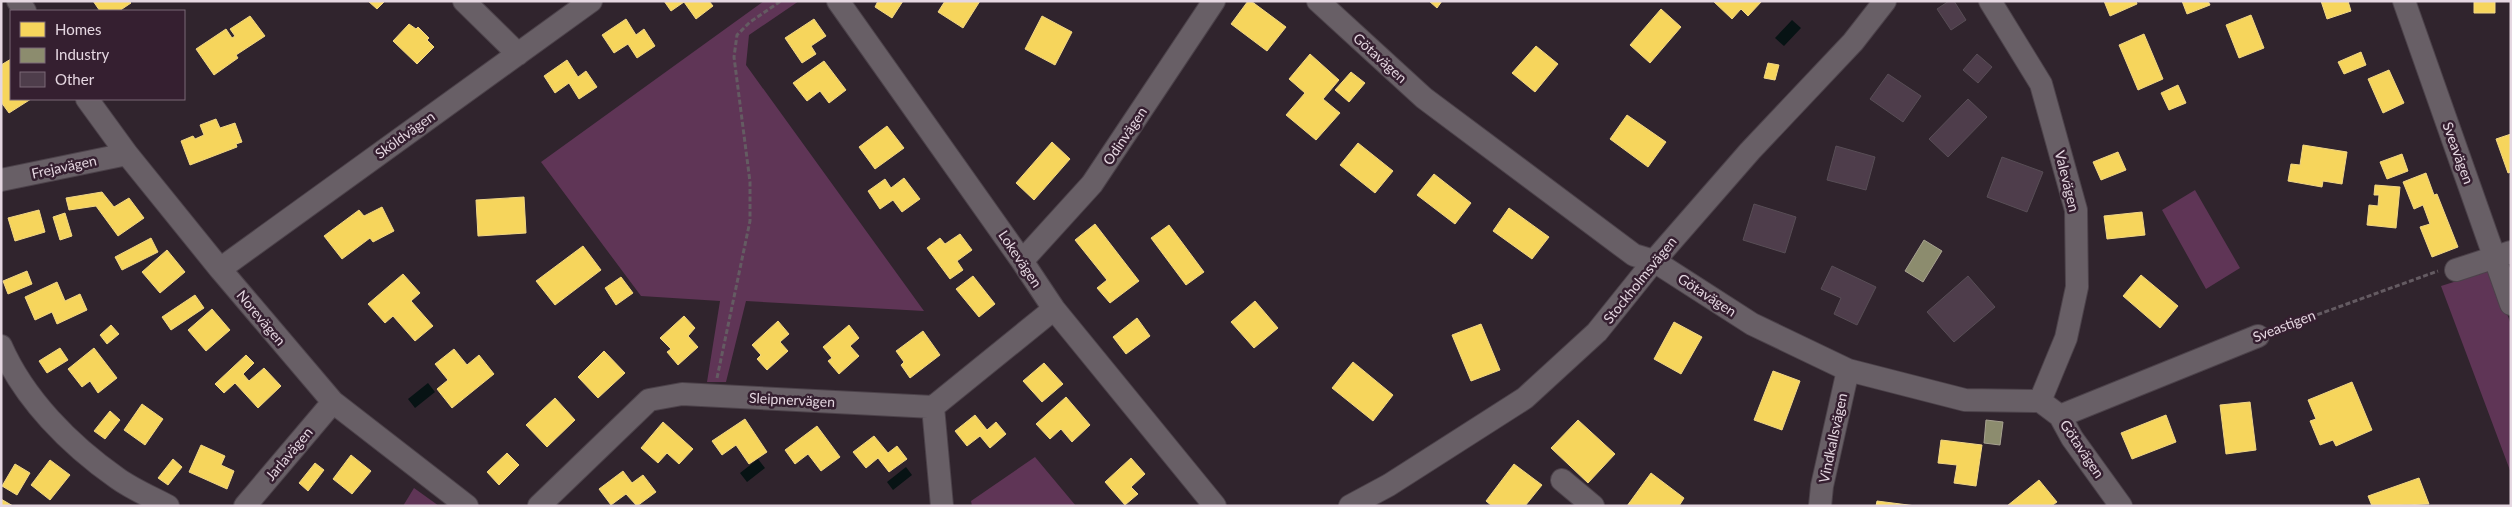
<svg xmlns="http://www.w3.org/2000/svg" width="2512" height="507" viewBox="0 0 2512 507" font-family="Lato,sans-serif">
  <rect width="100%" height="100%" fill="#30242d"/>
  <path fill="#5f3556" d="M764 1H799L749 35 746 65 924 311 746 301 726 382H707L720 301 641 296 541 162Z
    M2195 190 2240 268 2206 289 2162 210Z
    M2492 270 2511 325V473L2441 286Z
    M1035 457 1076 506H972L971 501Z
    M414 488 439 506H403Z"/>
  <path fill="#071314" d="M1792 20 1801 28 1784 46 1775 38Z
    M428 383 435 392 415 408 408 399Z
    M758 459 765 468 747 482 740 473Z
    M906 467 912 475 893 490 887 482Z"/>
  <path fill="#f6d55c" stroke="#f1d684" d="M93 1H129L131 3 119 11H100Z
    M368 1H385L377 9Z
    M664 1H709L713 6 696 19 684 2 671 11Z
    M878 1H903L892 18 875 7Z
    M945 1H980L963 28 938 12Z
    M1248 1H1251L1286 27 1267 51 1231 24Z
    M1429 1H1442L1437 8Z
    M1713 1H1762L1748 16 1741 9 1732 19Z
    M2104 1H2136L2137 4 2110 16Z
    M2182 1H2208L2210 5 2187 14Z
    M2321 1H2348L2351 11 2327 19Z
    M2474 1H2495V13H2474Z
    M1661 9 1681 27 1650 63 1630 45Z
    M2251 15 2264 48 2239 58 2226 25Z
    M250 16 265 36 236 55 238 58 214 75 196 49 226 29 232 38 235 36 230 29Z
    M1042 16 1072 32 1055 65 1025 49Z
    M626 19 636 35 644 29 655 46 637 58 628 44 614 53 602 35Z
    M814 19 826 36 811 46 816 54 802 63 785 38Z
    M409 24 416 29 418 27 429 38 427 40 434 47 417 64 393 41Z
    M2144 34 2163 79 2138 90 2119 45Z
    M1536 46 1558 64 1535 92 1512 73Z
    M2361 52 2366 65 2344 74 2338 62Z
    M1310 54 1339 80 1323 99 1340 113 1316 140 1286 115 1305 93 1289 79Z
    M11 59V99H31L9 113 1 102V65Z
    M567 60 578 77 586 71 597 87 579 99 569 83 555 93 544 76Z
    M824 61 846 90 829 103 820 91 807 101 793 83Z
    M1768 63 1779 65 1775 80 1764 78Z
    M2389 70 2404 103 2383 113 2368 79Z
    M1351 72 1365 83 1349 102 1335 90Z
    M2178 85 2186 103 2169 110 2161 93Z
    M1627 115 1666 142 1648 167 1610 139Z
    M216 119 220 128 235 123 242 142 236 144 237 147 190 165 181 141 193 136 195 139 204 135 200 125Z
    M887 126 904 148 875 169 859 147Z
    M2511 134V172L2508 173 2496 139Z
    M1052 142 1070 159 1034 200 1016 183Z
    M1358 143 1393 171 1375 193 1340 165Z
    M2303 145 2347 152 2342 184 2323 181 2322 187 2288 181 2291 164 2300 165Z
    M2118 152 2126 170 2101 180 2093 162Z
    M2402 154 2408 171 2387 179 2380 162Z
    M2426 173 2434 195 2437 194 2458 247 2432 257 2420 227 2430 224 2423 205 2414 209 2403 182Z
    M1434 174 1471 203 1455 224 1417 195Z
    M904 178 920 199 902 212 893 200 880 209 868 191 885 179 891 188Z
    M2375 185 2400 187 2396 228 2367 225 2369 205 2378 206 2379 195H2374Z
    M102 192 114 207 129 198 144 218 118 236 96 206 69 210 66 198Z
    M524 197 526 233 478 236 476 200Z
    M382 207 394 231 373 242 370 238 342 259 324 236 359 210 364 216Z
    M1509 208 1549 237 1532 259 1493 231Z
    M39 210 45 232 15 241 8 218Z
    M2142 212 2145 235 2107 239 2104 216Z
    M65 213 72 236 60 240 53 217Z
    M1095 224 1139 281 1110 303 1097 288 1107 280 1075 240Z
    M1169 225 1204 272 1186 285 1151 238Z
    M960 234 972 250 957 261 963 270 950 279 927 248 940 238 945 244Z
    M151 238 158 252 122 270 115 257Z
    M583 246 601 270 555 305 536 281Z
    M167 250 185 272 160 293 142 272Z
    M27 271 32 284 8 294 3 281Z
    M403 274 420 293 411 301 433 326 415 341 393 316 385 323 368 304Z
    M2141 275 2178 306 2160 328 2123 296Z
    M973 276 995 304 979 317 956 289Z
    M621 277 633 293 616 305 605 288Z
    M57 282 65 301 80 294 87 310 57 324 52 312 35 320 25 297Z
    M195 295 204 308 171 330 162 317Z
    M1255 301 1278 328 1254 348 1231 322Z
    M212 309 230 330 206 351 188 330Z
    M684 316 695 328 688 336 698 347 678 365 667 352 671 349 660 338Z
    M1137 318 1150 336 1126 354 1113 337Z
    M778 321 789 334 780 342 788 351 767 370 757 359 761 355 752 345Z
    M1674 322 1702 337 1681 374 1654 359Z
    M1481 324 1500 370 1471 381 1452 335Z
    M111 325 119 334 107 344 100 335Z
    M849 325 859 338 850 346 859 356 839 374 828 361 832 358 823 347Z
    M923 331 940 355 910 378 901 365 904 362 896 351Z
    M60 348 68 360 47 373 39 361Z
    M94 348 117 378 98 393 90 381 82 387 68 369Z
    M454 349 467 365 479 355 494 374 452 408 437 389 448 380 435 364Z
    M604 351 625 373 598 398 578 377Z
    M246 355 254 363 243 374 249 381 264 368 281 386 258 408 235 383 224 393 215 384Z
    M1353 362 1393 395 1373 421 1332 388Z
    M1044 363 1063 384 1042 402 1023 381Z
    M1773 371 1800 381 1782 430 1754 420Z
    M2352 382 2372 430 2336 446 2333 440 2320 445 2310 421 2316 419 2308 400Z
    M1066 397 1090 425 1072 442 1061 429 1050 439 1036 424Z
    M555 398 575 420 547 447 526 425Z
    M2250 402 2256 450 2226 454 2220 405Z
    M142 404 163 419 145 445 124 430Z
    M110 411 120 420 105 439 94 431Z
    M975 415 987 430 996 422 1006 434 990 448 980 436 967 446 955 431Z
    M2166 415 2176 442 2132 459 2121 433Z
    M745 419 767 452 749 464 736 445 722 455 712 441Z
    M1578 420 1615 454 1588 483 1551 448Z
    M663 422 693 449 679 464 667 453 658 463 641 448Z
    M817 426 840 457 821 471 808 454 795 464 785 450Z
    M874 436 888 453 897 446 907 459 889 472 878 458 866 468 853 452Z
    M1941 440 1982 445 1976 486 1954 483 1957 465 1938 463Z
    M201 445 225 456 221 465 234 471 227 489 189 472Z
    M507 453 519 465 499 485 487 472Z
    M351 455 371 471 352 494 333 479Z
    M1131 458 1145 474 1131 487 1138 494 1125 505 1105 482Z
    M173 459 182 467 168 485 158 478Z
    M50 460 70 475 50 500 31 485Z
    M315 463 324 470 308 491 299 483Z
    M15 464 30 473 17 495 2 486Z
    M1514 464 1542 485 1525 506H1492L1486 501Z
    M623 471 632 483 643 475 656 492 637 506 626 494 611 505 599 489Z
    M1651 473 1684 498 1679 506H1627Z
    M2419 478 2429 504 2372 506 2368 496Z
    M2039 480 2057 502 2051 506H2007Z
    M1 499 13 506H1Z
    M1877 501 1916 506H1876Z"/>
  <path fill="#8c8c6e" stroke="#a7a290" d="M1924 240 1942 251 1923 282 1905 271Z
    M1986 420 2003 422 2000 445 1984 443Z"/>
  <path fill="#4e3d4b" stroke="#584e56" d="M1949 1H1954L1966 20 1951 30 1937 9Z
    M1977 54 1992 67 1978 83 1963 70Z
    M1888 74 1921 96 1903 122 1870 99Z
    M1968 99 1987 117 1948 157 1929 139Z
    M1836 146 1875 157 1866 190 1827 180Z
    M2002 157 2043 172 2027 212 1987 197Z
    M1754 204 1796 217 1785 253 1743 240Z
    M1832 266 1876 287 1857 325 1834 314 1841 298 1821 289Z
    M1968 276 1995 307 1954 342 1927 312Z"/>
  <g fill="none" stroke-linecap="round" stroke-linejoin="round">
    <g stroke="#4c424a" stroke-width="24">
      <path id="minor" d="M18 1 25 11
        M464 1 518 54
        M838 1 1022 261 1054 309 1215 506
        M1318 1 1424 98 1634 255 1654 261 1752 324 1848 370 1965 400 2040 401 2060 416 2072 438 2121 506
        M1990 1 2041 84 2076 210 2077 287 2066 338 2040 401
        M2404 1 2511 304
        M87 99 127 154 220 269 333 402 467 506
        M1 180 127 154
        M1022 261 1092 184 1214 1
        M220 269 591 1
        M2456 270 2511 252
        M1 346C24 399 70 445 117 478 132 489 151 497 168 506
        M933 407 942 506
        M2060 416 2258 336
        M1562 480 1593 506
        M245 506 333 402
        M539 506 649 400 682 394 933 407 1054 309
        M1350 506 1389 485 1525 398 1597 332 1654 261 1750 151 1853 42 1885 1
        M1820 506 1822 486 1848 370"/>
    </g>
    <path stroke="#645b62" stroke-width="3" stroke-dasharray="5 2.5" stroke-linecap="butt" d="M2275 330 2438 271
      M717 378 750 221V182L734 57 737 35 750 22 781 1"/>
    <use href="#minor" stroke="#685f66" stroke-width="22"/>
  </g>
  <g text-anchor="middle" stroke-width="5" stroke-linejoin="round" paint-order="stroke">
    <g font-size="14" fill="#e5d7e1" stroke="#351f30">
      <text transform="translate(1380 58) rotate(42)" y="5">Götavägen</text>
      <text transform="translate(405 135) rotate(-36)" y="5">Sköldvägen</text>
      <text transform="translate(1125 136) rotate(-56)" y="5">Odinvägen</text>
      <text transform="translate(2458 153) rotate(70)" y="5">Sveavägen</text>
      <text transform="translate(64 167) rotate(-12)" y="5">Frejavägen</text>
      <text transform="translate(2067 181) rotate(76)" y="5">Valevägen</text>
      <text transform="translate(1020 259) rotate(56)" y="5">Lokevägen</text>
      <text transform="translate(1640 280) rotate(-51)" y="5">Stockholmsvägen</text>
      <text transform="translate(1707 295) rotate(33)" y="5">Götavägen</text>
      <text transform="translate(261 318) rotate(50)" y="5">Norevägen</text>
      <text transform="translate(2284 326) rotate(-21)" y="5">Sveastigen</text>
      <text transform="translate(792 400) rotate(3)" y="5">Sleipnervägen</text>
      <text transform="translate(1833 438) rotate(-78)" y="5">Vindkallsvägen</text>
      <text transform="translate(2082 449) rotate(56)" y="5">Götavägen</text>
      <text transform="translate(289 454) rotate(-50)" y="5">Jarlavägen</text>
    </g>
  </g>
  <rect width="2512" height="507" fill="none" stroke="#e5d7e1" stroke-width="5"/>
  <rect x="10" y="10" width="175" height="90" fill="#351f30" stroke="#7b6977"/>
  <rect x="20" y="22" width="25" height="15" fill="#f6d55c" stroke="#7b6977"/>
  <text x="55" y="35" font-size="15" fill="#e5d7e1">Homes</text>
  <rect x="20" y="48" width="25" height="15" fill="#8c8c6e" stroke="#7b6977"/>
  <text x="55" y="60" font-size="15" fill="#e5d7e1">Industry</text>
  <rect x="20" y="72" width="25" height="15" fill="#4e3d4b" stroke="#7b6977"/>
  <text x="55" y="85" font-size="15" fill="#e5d7e1">Other</text>
</svg>
